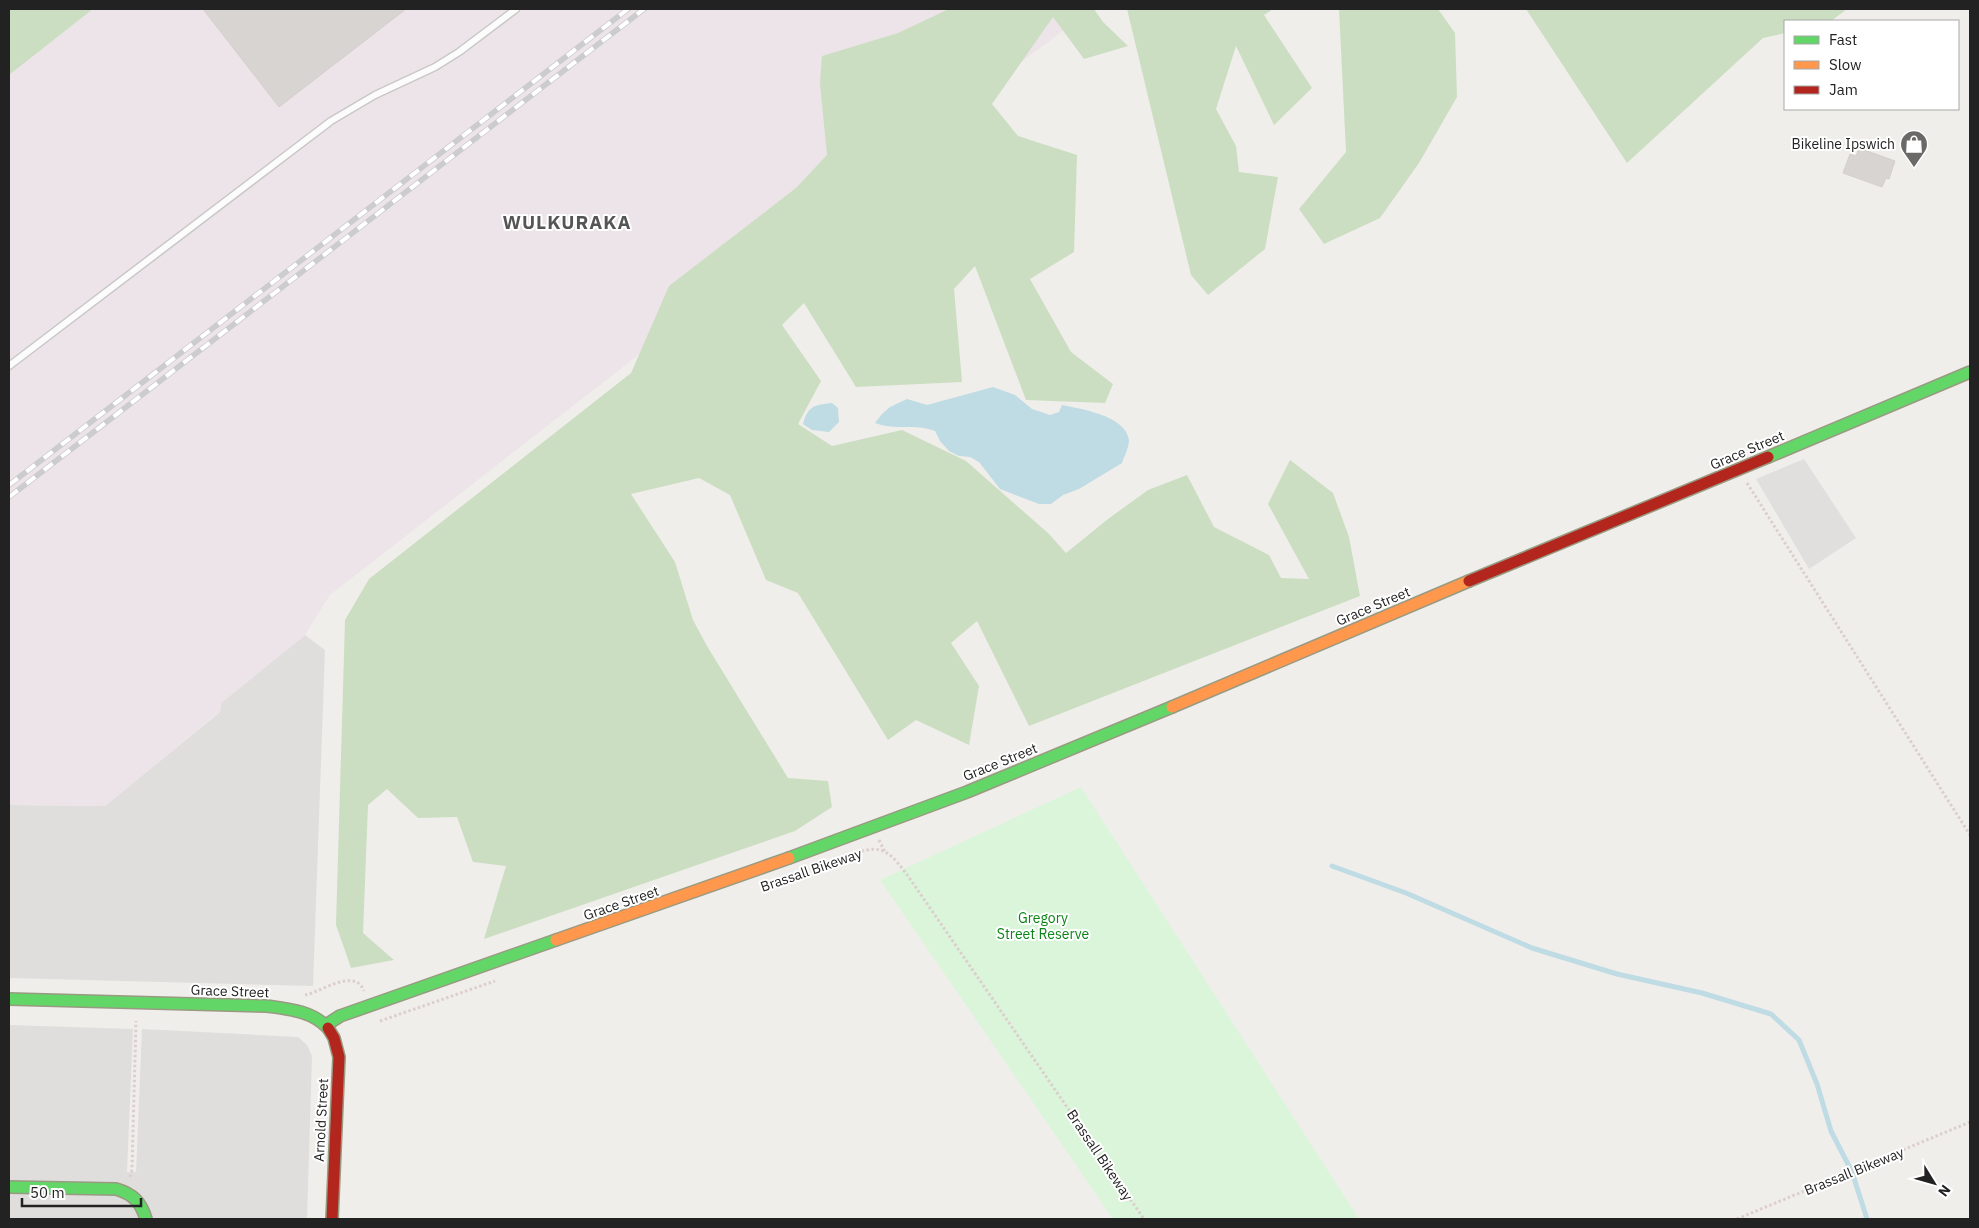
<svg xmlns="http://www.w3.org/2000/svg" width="1979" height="1228" viewBox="0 0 1979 1228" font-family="'IBM Plex Sans',sans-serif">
  <rect width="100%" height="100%" fill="#f0eeeb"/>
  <path fill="#dfdedc" d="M305 635 325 650 313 986 9 978V805L105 806 220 712 221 703Z
    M9 1025 133 1029 127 1172H136L142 1029 298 1037 307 1045 312 1056 307 1219H9Z"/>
  <path fill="#ede4e9" d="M93 9H1092L849 191 330 595 305 635 221 703 220 711 105 806 9 805V75Z"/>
  <path fill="#cbdec1" d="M9 9H93L9 75Z
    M949 9H1094L1103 22 1128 46 1084 59 1053 17 992 104 1018 136 1077 155 1074 252 1030 279 1071 352 1113 384 1105 403 1026 400 975 266 954 289 962 382 856 387 804 303 782 325 821 381 798 424 832 446 902 430 966 461 1048 533 1066 553 1108 519 1148 490 1187 475 1214 527 1269 555 1281 578 1309 579 1268 504 1290 460 1333 493 1349 537 1360 596 1029 726 977 621 951 643 979 686 969 745 916 720 888 740 798 593 766 580 730 495 699 478 631 494 675 562 693 620 707 646 788 778 828 781 832 807 795 831 484 939 506 866 473 862 457 817 418 818 387 789 368 805 363 933 394 960 351 968 336 925 345 620 369 579 631 373 669 286 796 188 827 155 820 84 822 56 898 33Z
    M1127 9H1273L1264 15 1312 88 1274 125 1236 46 1216 109 1236 146 1239 172 1278 177 1265 249 1208 295 1191 275Z
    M1339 9H1438L1455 33 1457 97 1419 163 1380 218 1324 244 1299 209 1346 152Z
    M1526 9H1847L1831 21H1785V33L1763 38 1627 163Z"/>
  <path fill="#daf5da" d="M1081 787 1359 1219H1113L880 880Z"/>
  <path fill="#e0dfde" d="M1804 459 1856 538 1809 569 1756 479Z"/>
  <path fill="#bfdbe3" d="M993 387 1015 395 1032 409 1050 415 1059 412 1062 405C1082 409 1126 416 1129 440 1129 447 1124 457 1122 463L1079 489 1063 495 1051 504H1039L1000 489 979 462 970 457 959 456 949 451 940 441 935 431C914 423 896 431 875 423L882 414 890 407 907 399 927 405Z
    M832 403 838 408 839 422 829 432 812 430 803 424C808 406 814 405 832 403Z"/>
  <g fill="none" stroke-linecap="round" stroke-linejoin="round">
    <path stroke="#bfdbe3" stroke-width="5" d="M1332 866 1406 893 1532 948 1617 974 1702 993 1771 1014 1799 1040 1817 1084 1831 1131 1852 1172 1867 1219"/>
  </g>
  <path fill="#d7d4d2" stroke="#d3d0cc" d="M203 9H406L279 107Z
    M1859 148 1895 161 1889 179 1886 178 1882 187 1843 173 1850 154 1856 156Z"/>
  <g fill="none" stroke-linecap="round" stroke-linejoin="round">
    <g stroke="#c9c8c7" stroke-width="9">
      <path id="lane" d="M9 366 331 121 375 95 435 67 459 52 516 9"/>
    </g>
    <g stroke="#999a82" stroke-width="14">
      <path id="fast" d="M1768 457 1970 372
        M789 858 967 792 1172 707
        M9 999 267 1006C289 1009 312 1011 328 1028
        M326 1025 340 1016 556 940
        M9 1187 116 1189C133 1194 141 1202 146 1219"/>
    </g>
    <g stroke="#999a82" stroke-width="14">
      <path id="slow" d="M1172 707 1469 581
        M556 940 789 858"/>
    </g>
    <g stroke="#999a82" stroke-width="14">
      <path id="jam" d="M1469 581 1768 457
        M328 1028 334 1038 339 1057 332 1219"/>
    </g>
    <path stroke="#dccecd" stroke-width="3" stroke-dasharray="2.5 2.5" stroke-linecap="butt" d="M1747 483 1970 835
      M879 840 885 852
      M824 865C837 860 866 846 880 850 892 853 901 867 908 876L1144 1219
      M305 995C321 992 355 967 364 991
      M380 1021 495 981
      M130 1177 132 1170 136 1021
      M1737 1219 1970 1122"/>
    <use href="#lane" stroke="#fdfcfc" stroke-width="6"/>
    <use href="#fast" stroke="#63d668" stroke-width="11"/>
    <use href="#slow" stroke="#ff974d" stroke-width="11"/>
    <use href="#jam" stroke="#b3261e" stroke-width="11"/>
    <g stroke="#ccc" stroke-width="5.5">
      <path id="rail" d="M9 485 628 9
        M9 497 644 9"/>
    </g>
    <use href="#rail" stroke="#fff" stroke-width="4" stroke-dasharray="11" stroke-linecap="butt"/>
  </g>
  <defs>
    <g id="shop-pin" transform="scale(1.4375)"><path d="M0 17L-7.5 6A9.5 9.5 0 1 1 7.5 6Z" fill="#6a6968" stroke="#fff"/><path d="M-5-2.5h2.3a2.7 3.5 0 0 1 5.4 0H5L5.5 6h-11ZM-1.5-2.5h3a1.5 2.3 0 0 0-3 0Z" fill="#fff"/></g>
  </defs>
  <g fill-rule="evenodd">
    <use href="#shop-pin" x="1914" y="144"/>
  </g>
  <g text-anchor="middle" stroke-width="4" stroke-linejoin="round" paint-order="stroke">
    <g font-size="14" fill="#222" stroke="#fff" text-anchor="end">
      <text x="1895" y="149">Bikeline Ipswich</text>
    </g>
    <g font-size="14" fill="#222" stroke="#fff">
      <text transform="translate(1747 450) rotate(-23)" y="5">Grace Street</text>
      <text transform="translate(1373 606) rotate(-23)" y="5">Grace Street</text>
      <text transform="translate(1000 762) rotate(-22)" y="5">Grace Street</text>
      <text transform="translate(811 870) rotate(-19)" y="5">Brassall Bikeway</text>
      <text transform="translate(621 903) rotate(-19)" y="5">Grace Street</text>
      <text transform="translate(230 991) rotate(2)" y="5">Grace Street</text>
      <text transform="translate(321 1120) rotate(-87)" y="5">Arnold Street</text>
      <text transform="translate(1100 1155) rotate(56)" y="5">Brassall Bikeway</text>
      <text transform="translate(1854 1171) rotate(-22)" y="5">Brassall Bikeway</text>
    </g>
    <g font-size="14" fill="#0c8416" stroke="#fff">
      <text x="1043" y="923">Gregory<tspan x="1043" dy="16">Street Reserve</tspan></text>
    </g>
    <g font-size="19" font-weight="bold" letter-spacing="1" fill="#555" stroke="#fff">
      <text x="567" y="229">WULKURAKA</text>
    </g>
  </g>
  <rect width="1979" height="1228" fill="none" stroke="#222222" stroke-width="20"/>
  <rect x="1784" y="20" width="175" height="90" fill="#ffffff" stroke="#a7a7a7"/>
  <rect x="1794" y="36" width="25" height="8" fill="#63d668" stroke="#a7a7a7"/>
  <text x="1829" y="45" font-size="15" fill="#222222">Fast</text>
  <rect x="1794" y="61" width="25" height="8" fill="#ff974d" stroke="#a7a7a7"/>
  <text x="1829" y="70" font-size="15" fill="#222222">Slow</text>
  <rect x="1794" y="86" width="25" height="8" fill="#b3261e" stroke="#a7a7a7"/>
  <text x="1829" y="95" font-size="15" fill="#222222">Jam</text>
  <g transform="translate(1934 1183) rotate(127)" stroke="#ffffff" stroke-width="4" paint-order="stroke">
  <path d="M0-4L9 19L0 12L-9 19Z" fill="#222222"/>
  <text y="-8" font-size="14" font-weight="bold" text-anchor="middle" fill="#222222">N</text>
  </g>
  <path d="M22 1198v8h119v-8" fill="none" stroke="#222222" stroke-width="2.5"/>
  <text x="30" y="1198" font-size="15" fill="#222222" stroke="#ffffff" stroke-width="4" paint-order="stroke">50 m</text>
</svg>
